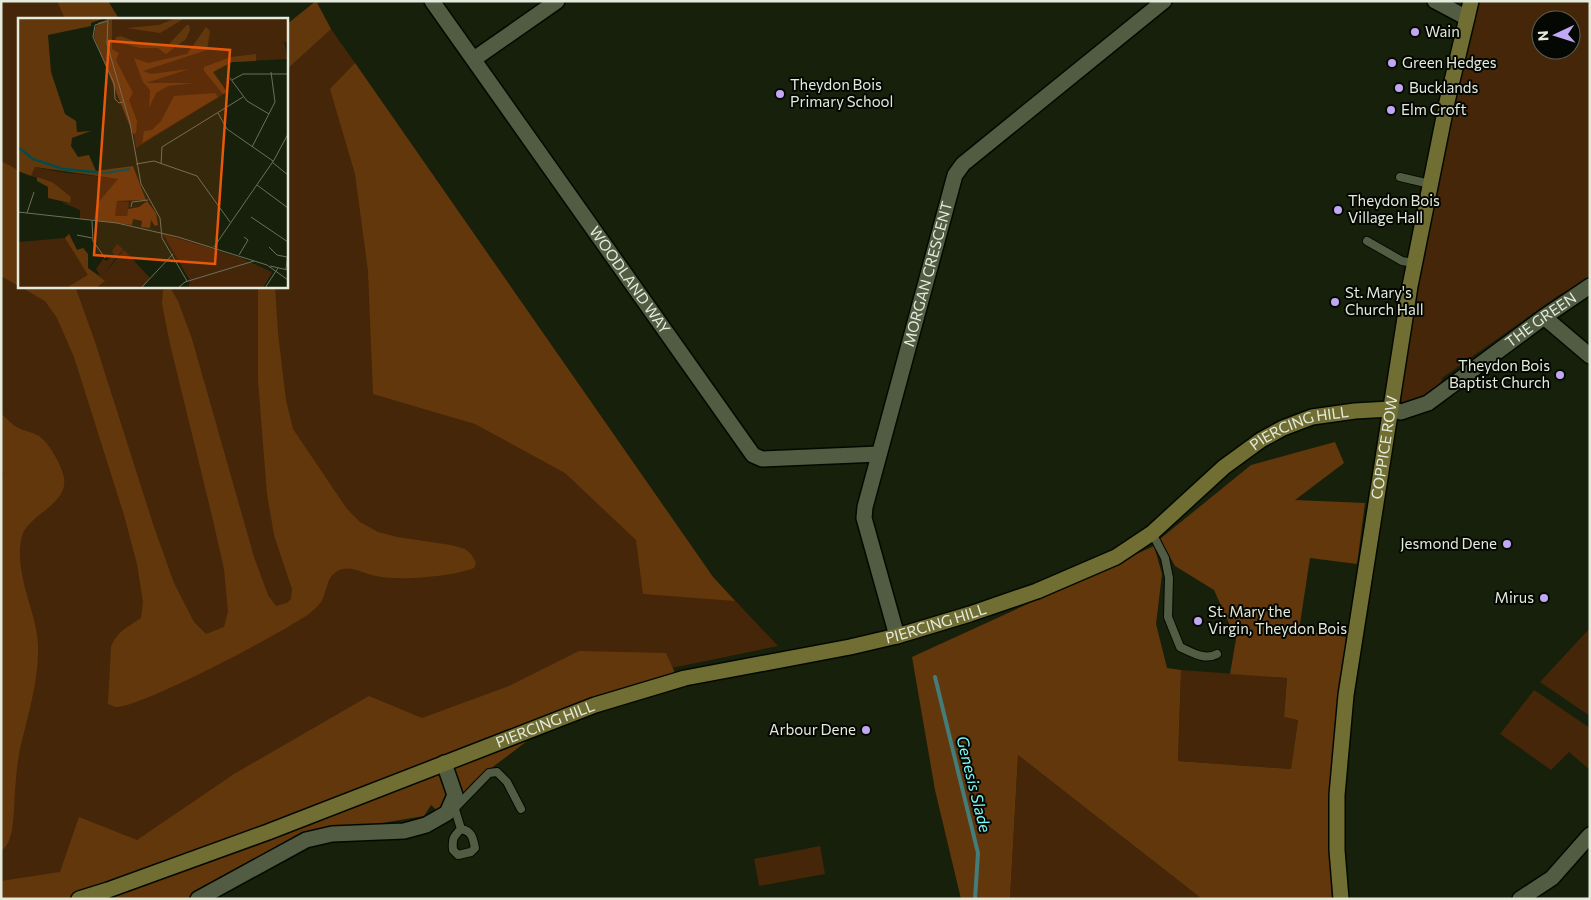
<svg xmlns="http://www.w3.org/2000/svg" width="1591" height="900" viewBox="0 0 1591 900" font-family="Commissioner,sans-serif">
  <rect width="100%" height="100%" fill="#17200a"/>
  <path fill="#452609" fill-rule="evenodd" d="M1 1H108L119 19H19V286H286V25L316 1 331 29 355 63 713 577 778 646 589 685 1 897Z
    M1478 1H1590V279L1559 295 1442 378 1440 388 1420 401 1404 403 1400 399C1407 330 1422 262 1436 194 1449 130 1462 65 1478 1ZM1541 20H1571V50H1541Z
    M1590 628V716L1540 682Z
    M1181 670 1287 678 1284 717 1298 719 1291 769 1178 761Z
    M1534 690 1590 728V770L1569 752 1551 770 1500 734Z
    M1018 755 1202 899H1010Z
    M820 846 825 874 759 886 754 859Z"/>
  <path fill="#63370c" d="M57 1H108L119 19H65Z
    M316 1 331 29 286 70V25Z
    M355 63 713 577 735 601 643 594 636 540 565 473 475 424 373 394 368 271 355 174 330 89Z
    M1 161 16 169 19 173V286H75L94 339 154 527 174 583 194 622 206 634 224 627 228 611 224 569 212 516 170 344 162 304 163 290 171 289 178 301 192 339 254 557 268 595 276 606 287 603 291 599 292 589 274 535 267 494 258 380V286H275L278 333 286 400 293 429 347 509 360 522 378 532 397 537 451 545 465 549 471 554 476 563 474 568C451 577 399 581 376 576 364 574 348 563 336 572 326 578 327 593 321 602 318 606 314 610 310 613 288 630 137 710 115 707 113 706 111 705 108 704L111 647C116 632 128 627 141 618L143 602 137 564 124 515 74 357 57 318 45 301 1 276Z
    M1 413C6 418 11 424 18 428 25 431 32 432 39 436 49 443 60 463 63 474 72 502 33 512 23 533 18 546 20 562 22 574 26 598 37 621 38 645 39 681 28 714 20 749 16 769 15 789 14 809 13 822 13 843 1 851V483L3 475 1 463Z
    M1335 442 1344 463 1295 500 1365 503 1357 564 1310 558 1299 630 1346 637 1329 799 1332 899H1202L1018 755 1010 899H961L935 790 912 657 1154 546 1162 574 1156 624 1167 668 1181 670 1178 761 1291 769 1298 720 1284 717 1287 678 1230 674 1236 639 1214 590 1175 566 1160 539 1251 465Z
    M579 651 666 653 676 675 531 738 473 782 443 816 431 805 424 816 304 836 189 899H1V881L60 872 79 817 137 840 234 774 369 696 422 718 509 686Z"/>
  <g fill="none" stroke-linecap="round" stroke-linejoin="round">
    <path stroke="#447c79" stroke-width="4" d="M935 677 978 853 975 899"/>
    <g stroke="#040900" stroke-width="10">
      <path id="lane" d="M1400 177 1430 184
        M1367 241 1402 261 1414 263
        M1152 533 1165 558 1169 578 1168 617 1180 647C1191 652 1205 661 1217 654
        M453 803 461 829C472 831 473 838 475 848L471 852 458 855 453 850C452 839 453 837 461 829
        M455 808 489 773 497 772 507 782 521 809"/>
    </g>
    <g stroke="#040900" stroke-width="18">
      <g id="street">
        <path id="s1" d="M432 1 753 455 762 459 879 454"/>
        <path d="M1435 1 1467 18"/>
        <path d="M474 59 557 1"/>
        <path d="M1544 317 1590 356"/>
        <path id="s2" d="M1390 409 1401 412 1428 403 1544 317 1590 286"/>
        <path id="s3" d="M897 636 864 518 865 507 955 175 963 164 1164 1"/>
        <path d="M198 899 306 840 332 834 404 831 426 825 447 813 455 795 444 763"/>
        <path d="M1520 899 1552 878 1590 835"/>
      </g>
    </g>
    <g stroke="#040900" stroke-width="18">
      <g id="secondary">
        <path id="s4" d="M79 899 108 890 268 832 595 705 685 678 850 647 897 636 970 614 1037 591 1116 557 1152 533 1224 467 1261 440 1283 428 1312 417 1355 411 1390 409"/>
        <path id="s5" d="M1341 899 1337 850V795L1346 695 1410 286 1447 102 1471 1"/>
      </g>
    </g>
    <use href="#lane" stroke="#515c43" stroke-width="8"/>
    <use href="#street" stroke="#515c43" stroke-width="15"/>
    <use href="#secondary" stroke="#706e33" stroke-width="15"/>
  </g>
  <g fill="#c0a8f4" stroke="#050802" stroke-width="2">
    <circle cx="1415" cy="32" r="5"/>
    <circle cx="1392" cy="63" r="5"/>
    <circle cx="1399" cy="88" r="5"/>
    <circle cx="780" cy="94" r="5"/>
    <circle cx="1391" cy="110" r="5"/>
    <circle cx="1338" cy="210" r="5"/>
    <circle cx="1335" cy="302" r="5"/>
    <circle cx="1560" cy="375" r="5"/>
    <circle cx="1507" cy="544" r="5"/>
    <circle cx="1544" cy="598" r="5"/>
    <circle cx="1198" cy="621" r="5"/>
    <circle cx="866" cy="730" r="5"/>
  </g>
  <g text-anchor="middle" stroke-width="4" stroke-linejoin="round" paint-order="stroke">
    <g font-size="15" fill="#e4ebdd" stroke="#050802" text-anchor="start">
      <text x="1425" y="37">Wain</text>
      <text x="1402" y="68">Green Hedges</text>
      <text x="790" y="90">Theydon Bois<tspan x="790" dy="17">Primary School</tspan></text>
      <text x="1409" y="93">Bucklands</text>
      <text x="1401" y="115">Elm Croft</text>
      <text x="1348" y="206">Theydon Bois<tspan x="1348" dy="17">Village Hall</tspan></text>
      <text x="1345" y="298">St. Mary's<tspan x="1345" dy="17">Church Hall</tspan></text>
      <text x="1550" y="371" text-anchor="end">Theydon Bois<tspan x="1550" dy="17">Baptist Church</tspan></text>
      <text x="1497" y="549" text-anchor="end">Jesmond Dene</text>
      <text x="1534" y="603" text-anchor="end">Mirus</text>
      <text x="1208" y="617">St. Mary the<tspan x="1208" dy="17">Virgin, Theydon Bois</tspan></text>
      <text x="856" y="735" text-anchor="end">Arbour Dene</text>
    </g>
    <g font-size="15" fill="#e4ebdd" stroke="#050802">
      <text dy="5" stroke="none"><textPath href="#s3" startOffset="375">MORGAN CRESCENT</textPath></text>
      <text dy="5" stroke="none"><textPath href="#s1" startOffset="342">WOODLAND WAY</textPath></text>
      <text dy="5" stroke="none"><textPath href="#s2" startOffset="180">THE GREEN</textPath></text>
      <text dy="5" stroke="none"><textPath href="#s4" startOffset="1322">PIERCING HILL</textPath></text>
      <text dy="5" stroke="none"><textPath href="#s5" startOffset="455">COPPICE ROW</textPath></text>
      <text dy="5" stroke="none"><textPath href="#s4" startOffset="902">PIERCING HILL</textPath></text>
      <text dy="5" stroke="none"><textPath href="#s4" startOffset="498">PIERCING HILL</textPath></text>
    </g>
    <g font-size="16" font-style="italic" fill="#7bf9f9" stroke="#050802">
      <text transform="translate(974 784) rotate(76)" y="6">Genesis Slade</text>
    </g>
  </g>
  <g transform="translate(18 18)">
    <rect width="270" height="270" fill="#17200a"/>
    <path d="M91 0H270V26L266 23 270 41 214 44 195 54 209 74 118 130 114 104 92 27ZM17 149 42 154 101 161 78 187 76 202 62 201V192L43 184 52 185 34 164 13 158ZM99 183 111 184 109 198H96ZM51 216 59 232 65 230 70 236V250L82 258 78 251 85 241 89 243 96 236 94 233 99 226 105 231 85 257 106 232 132 260 124 270H0V224L47 220ZM145 216 221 239 254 254 245 270H170L172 263Z" fill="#452609"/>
    <path d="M0 0H87L73 5V8L30 17 33 54 47 96 58 103 59 114 73 113 54 120 53 128 60 139 71 137 78 153 115 148 128 182 99 183 97 198H109L110 191 121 189 129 183 138 195 140 207 137 208 133 202 132 210 123 209 124 203 115 201 114 207 76 202 78 187 100 161 17 149 13 158 0 153ZM158 0H167L142 15 108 10 141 7ZM94 1V31L101 35 98 42 115 75 111 82 119 103 118 115 115 116 76 19 77 10 81 4ZM169 7H171L172 12 168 21 148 36 140 30H122L97 23 98 19 103 18 118 24 150 27ZM188 9 192 13 189 32 125 53 133 56 171 51 128 65H176L150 68 138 75 131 90 132 72 125 64 116 40 130 45 169 36ZM238 36V43L214 44 195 54 209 74 205 76 186 53V49L213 39ZM197 75 200 79 124 125 126 113 134 112 143 103 156 78ZM19 159 34 164 53 179 52 185 30 180V169L19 163ZM51 216 59 232 65 230 70 236V250L87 263 78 270H48L70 257 47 220Z" fill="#63370c"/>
    <path fill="none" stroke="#004d4e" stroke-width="2.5" d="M0 129 15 141 45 151 88 155 112 151"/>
    <path fill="none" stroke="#69715e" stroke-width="1" d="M90 0 89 26 112 105 123 166 142 200 144 220 169 263M89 3 77 7 75 19 96 65 97 81 101 85 105 84M212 60 229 83 251 96M214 62 225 56H270M200 95 209 111 255 143M234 129 257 84 253 54M254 144 270 157M118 146 136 143 179 158 212 204M143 146 144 129 225 79M239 167 270 190M113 189 114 184 130 182M0 194 99 205 160 219 249 247 270 262M9 195 16 174M233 199 270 224M74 203 75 223 87 240M59 217 74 220M196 229 256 142 270 116M251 229 259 237 269 239M221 237 230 222 226 219M252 248 270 252M268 251 270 233M124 269 155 236M160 270 167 264 236 243M247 270 260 250"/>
    <path fill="#e8590c" fill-opacity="0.15" stroke="#e8590c" stroke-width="2.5" d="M91 23 212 32 197 246 76 237Z"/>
    <rect width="270" height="270" fill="none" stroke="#e4ebdd" stroke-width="2.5"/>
  </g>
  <rect width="1591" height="900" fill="none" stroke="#e4ebdd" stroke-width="5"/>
  <g transform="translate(1556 35) rotate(266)"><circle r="24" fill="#050802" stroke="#5e635a"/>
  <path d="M0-4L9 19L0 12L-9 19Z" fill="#c0a8f4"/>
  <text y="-8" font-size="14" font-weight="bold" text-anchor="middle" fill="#e4ebdd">N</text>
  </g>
</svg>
